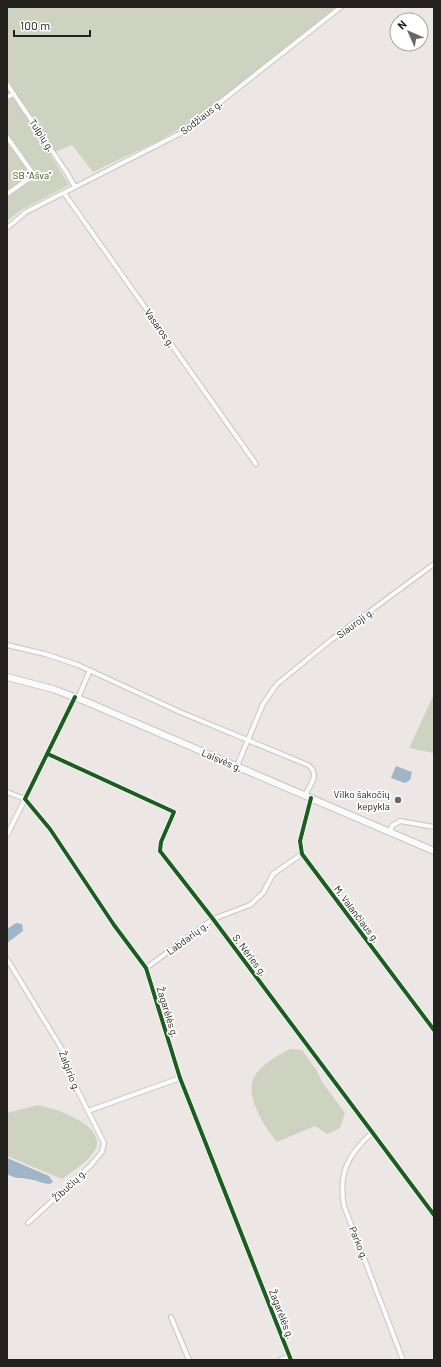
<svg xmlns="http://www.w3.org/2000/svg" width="441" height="1367" viewBox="0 0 441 1367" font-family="Barlow,sans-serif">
  <rect width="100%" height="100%" fill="#ece7e5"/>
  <path fill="#ced2c1" d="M7 7H333L334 9 190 123 158 141 93 172 72 145 50 154 69 185 21 210 7 221Z
    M434 694V753L409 748Z
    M291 1049 302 1050 317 1071 322 1082 345 1113 340 1128 327 1134 315 1126 277 1142C265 1128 244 1096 254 1077 260 1066 280 1053 291 1049Z
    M38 1105C54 1108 108 1125 95 1150 89 1162 72 1171 62 1179L7 1156V1113Z"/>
  <path fill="#a0b5c8" d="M396 766 412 772 410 780 405 783 391 778Z
    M16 923 22 924 23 931 7 943V929Z
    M7 1158 49 1176 53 1182 50 1184C43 1184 39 1181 33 1180 24 1177 16 1180 7 1174Z"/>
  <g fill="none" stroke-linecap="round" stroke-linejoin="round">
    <g stroke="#c9c5c3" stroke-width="6">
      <path id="street" d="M7 84 67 173 75 187
        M7 97 14 94
        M7 137 34 175 7 194
        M64 193 256 464
        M7 228 26 212 181 133 341 7
        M7 645 45 654 78 665 180 712 308 765C320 774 311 784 305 795
        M75 697 25 799 50 829 114 925 146 968 180 1078 291 1360
        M78 698 90 670
        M48 754 174 812 161 842 160 851 213 919 434 1215
        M237 766 263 704 277 684 331 640 434 564
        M7 792 25 799 7 835
        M311 798 300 841 302 854 434 1030
        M390 832 392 826 400 821 434 827
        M7 959 63 1051 68 1071 104 1143 102 1152 90 1166 28 1223
        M146 968 213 919 250 905 263 893 273 874 302 854
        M88 1111 180 1078
        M373 1132C348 1154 338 1173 344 1206L403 1360
        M171 1317 189 1360
        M280 1360 289 1356"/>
    </g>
    <g stroke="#c9c5c3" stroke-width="8">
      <path id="primary" d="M7 677 53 689 87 702 434 851"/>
    </g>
    <use href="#street" stroke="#fcfbfb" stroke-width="4"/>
    <use href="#primary" stroke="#fcfbfb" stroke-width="6"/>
    <g stroke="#fff" stroke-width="6">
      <path id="cycleway" d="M75 697 25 799 50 829 114 925 146 968 180 1078 291 1360
        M48 754 174 812 161 842 160 851 213 919 434 1215
        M311 798 300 841 302 854 434 1030"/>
    </g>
    <use href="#cycleway" stroke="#1b5e20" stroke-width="4"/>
  </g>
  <circle fill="#696664" stroke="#fff" stroke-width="1.5" cx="398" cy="800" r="4"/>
  <g text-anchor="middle" stroke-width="3.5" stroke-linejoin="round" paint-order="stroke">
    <g font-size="10" fill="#23201e" stroke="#fff">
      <text transform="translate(201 117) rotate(-38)" y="4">Sodžiaus g.</text>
      <text transform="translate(42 135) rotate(56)" y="4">Tulpių g.</text>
      <text transform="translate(160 328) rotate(55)" y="4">Vasaros g.</text>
      <text transform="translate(355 623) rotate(-36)" y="4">Siauroji g.</text>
      <text transform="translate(222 760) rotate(23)" y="4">Laisvės g.</text>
      <text transform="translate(357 914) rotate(53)" y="4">M. Valančiaus g.</text>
      <text transform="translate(187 938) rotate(-36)" y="4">Labdarių g.</text>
      <text transform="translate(250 955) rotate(53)" y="4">S. Nėries g.</text>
      <text transform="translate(168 1012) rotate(73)" y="4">Žagarėlės g.</text>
      <text transform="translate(70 1071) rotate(69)" y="4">Žalgirio g.</text>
      <text transform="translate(69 1185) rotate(-43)" y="4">Žibučių g.</text>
      <text transform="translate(359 1243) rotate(68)" y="4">Parko g.</text>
      <text transform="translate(282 1314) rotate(69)" y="4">Žagarėlės g.</text>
    </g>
    <g font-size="10" fill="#3b4b10" stroke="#fff">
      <text x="32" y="179">SB "Ašva"</text>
    </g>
    <g font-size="10" fill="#23201e" stroke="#fff" text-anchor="end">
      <text x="390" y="798">Vilko šakočių<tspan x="390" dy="12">kepykla</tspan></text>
    </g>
  </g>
  <rect width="441" height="1367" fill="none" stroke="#23201e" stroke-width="16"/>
  <g transform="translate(409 32) rotate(315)"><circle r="19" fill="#ffffff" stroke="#a7a6a5"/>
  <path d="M0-3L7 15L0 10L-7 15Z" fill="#696664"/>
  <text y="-6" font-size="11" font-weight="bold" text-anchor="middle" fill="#23201e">N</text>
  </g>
  <path d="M14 30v6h76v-6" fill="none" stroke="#23201e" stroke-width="2"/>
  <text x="20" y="30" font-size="12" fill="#23201e" stroke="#ffffff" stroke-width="3" paint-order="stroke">100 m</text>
</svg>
